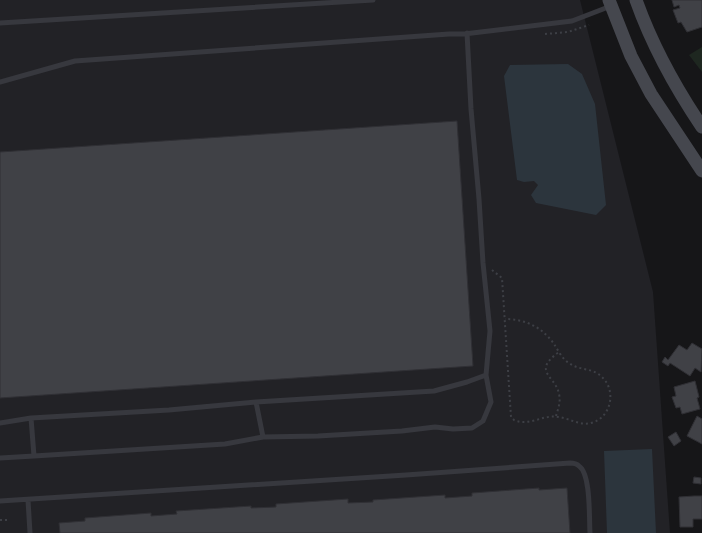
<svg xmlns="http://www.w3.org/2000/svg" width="702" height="533" viewBox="0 0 702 533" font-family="'Exo 2',sans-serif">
  <rect width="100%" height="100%" fill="#161618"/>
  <path fill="#222226" d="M0 0H580L653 292 670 533H0Z"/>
  <path fill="#1e2720" d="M702 47V72L689 55Z"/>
  <path fill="#2c353d" d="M568 64 582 74 595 104 606 205 596 215 536 203 531 195 538 185 534 181 524 182 517 180 504 76 510 65Z
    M652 449 656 533H607L604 451Z"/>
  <path fill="#404146" stroke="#303035" d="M672 0H702V27L687 32 681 22 678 23 673 10 680 8 679 5 674 7Z
    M457 121 473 366 0 398V152Z
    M692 343 702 349 701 372 695 368 690 376 670 363 668 366 662 362 665 357 668 360 679 345 687 350Z
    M695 381 699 397 697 398 700 409 682 414 680 407 676 408 672 397 676 396 674 387Z
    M697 416 702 419V444L687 436Z
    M676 432 681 441 674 446 668 437Z
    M694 477 701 478V484L693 483Z
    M539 488V490L567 488 570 533H60L59 523 85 521V518L151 513V516L177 514 176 511 251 506V508L276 507V504L348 499V503L373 502V500L445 495V498L472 496V493Z
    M694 496H702V519H693V527H680L679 497Z"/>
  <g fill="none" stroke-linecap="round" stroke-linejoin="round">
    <path stroke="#3d3f45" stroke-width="2" stroke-dasharray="2 3" stroke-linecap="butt" d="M545 34 568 32 589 25
      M492 270 502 278 511 417 514 420C529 427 543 414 558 417 569 418 580 426 591 423 611 418 617 391 602 377 592 367 579 371 569 363 562 359 558 350 554 344 542 327 525 319 505 319
      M556 416C558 409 561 402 559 394 556 376 531 372 559 352
      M0 520H9"/>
    <path stroke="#37383e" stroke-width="5" d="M0 23 373 0
      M467 33 471 109 479 199 483 263 490 331 486 375
      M0 82 75 61 449 34H464L572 21 611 6
      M256 402 434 391 467 382 486 375 491 402 483 421 472 428 453 429 435 427 402 431 318 436 263 437
      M31 418 169 410 256 402 263 437 225 444 34 456
      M0 423 31 418 34 456 0 458
      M28 500 30 533
      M0 501 406 475 570 463C573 463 577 464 579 466 591 474 589 518 590 533"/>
    <path stroke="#45474e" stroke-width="13" d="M609 0 631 56 651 94 702 171
      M636 0C652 45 675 87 702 127"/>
  </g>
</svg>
